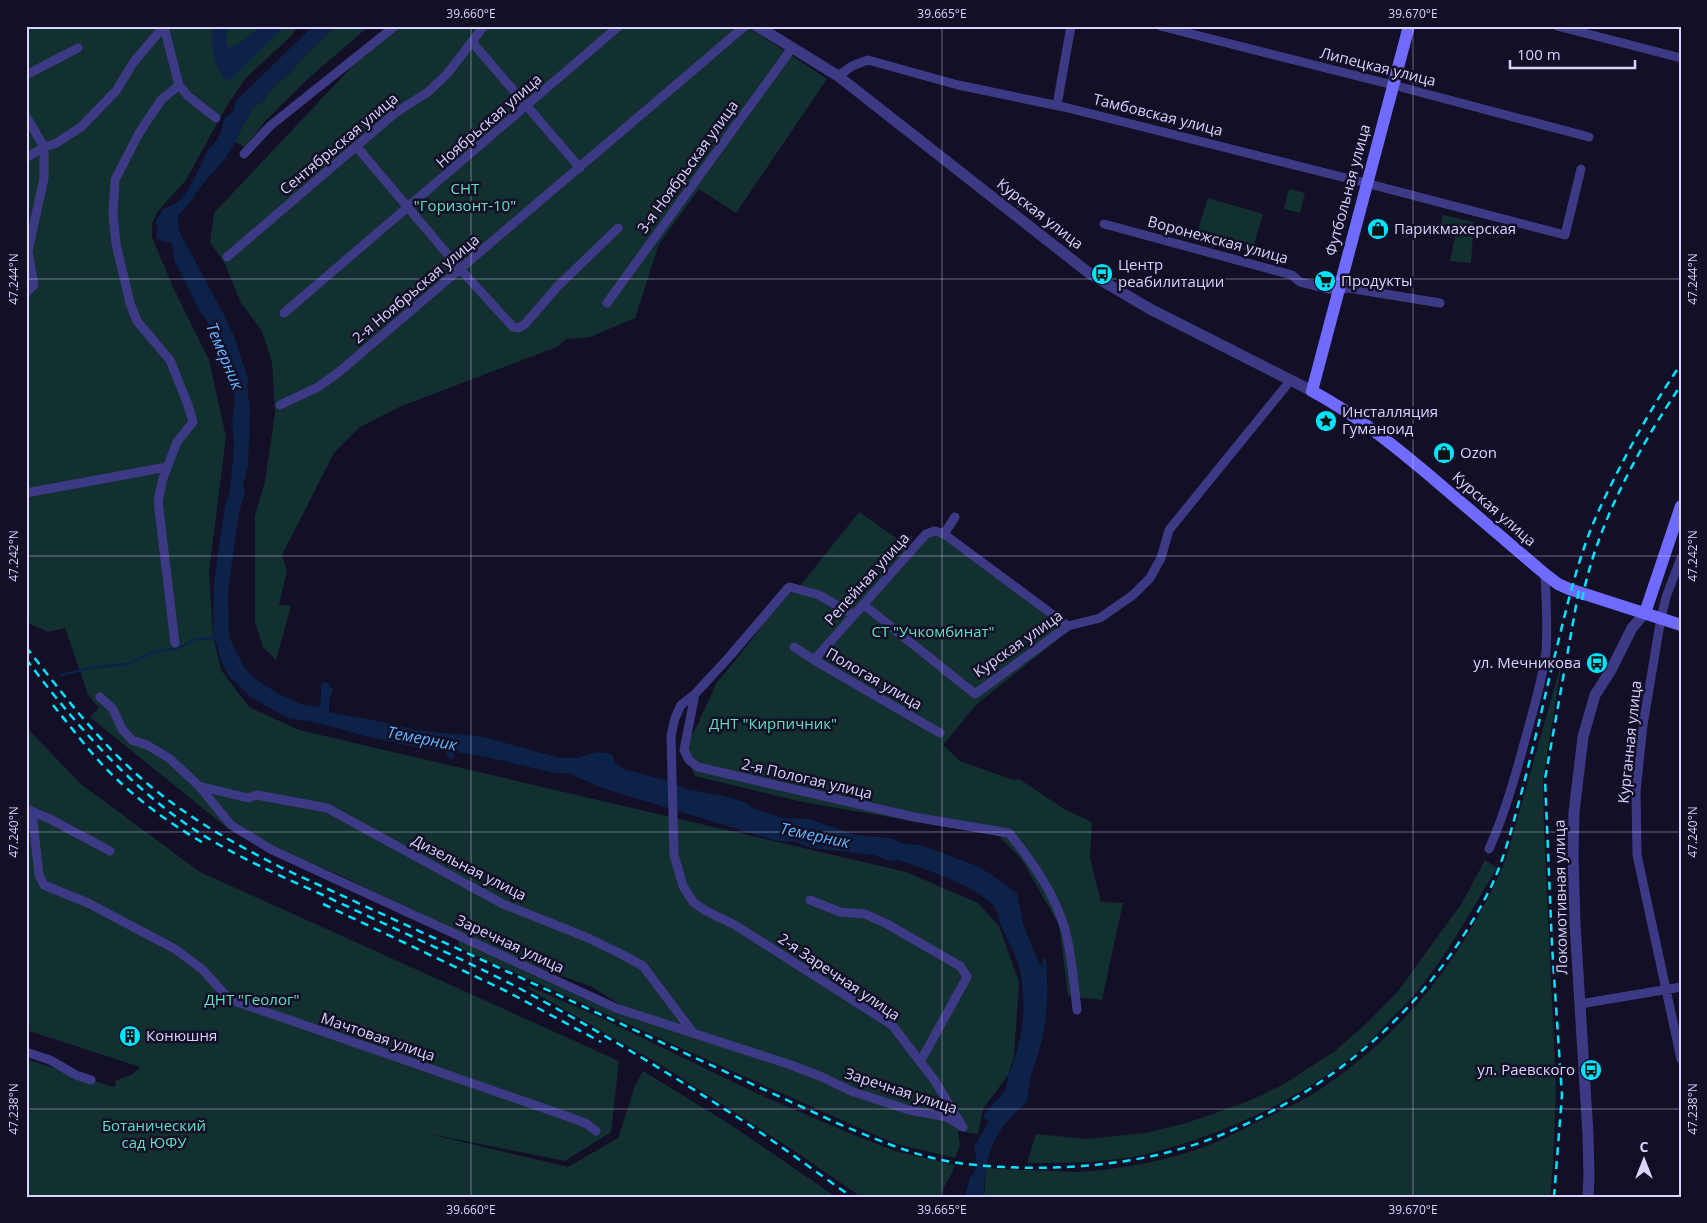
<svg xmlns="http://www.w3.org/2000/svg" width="1707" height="1223" viewBox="0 0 1707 1223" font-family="'Open Sans',sans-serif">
  <rect width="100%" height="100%" fill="#130f26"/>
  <path fill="#12302f" d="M26 26H299L290 37 245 79 226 107 186 180 158 211 152 223V237L173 287 209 360 226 437 209 571 213 636 221 670 249 707 299 730 906 872 978 903 999 926 1019 982 1014 1057 1008 1075 983 1109 978 1134 958 1131 960 1145 955 1158 897 1144 859 1128 462 949 458 945 459 940 638 1016 592 987 509 957 335 873 227 828 90 717 99 708 88 694 65 628 48 632 26 622Z
    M338 26H369L309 78 266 120 245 147 235 142 243 125 254 106 264 101C271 84 290 78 298 62L332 30Z
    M400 26H747L827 79 736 213 699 189 659 244 635 318 590 337 566 339 557 347 399 407 360 427 334 453 282 555 287 571 279 605 291 606 276 660 263 647 255 622V516L265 481 275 413 272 362 262 331 241 303 224 262 210 242 214 213 360 58Z
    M1289 189 1305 193 1300 213 1284 209Z
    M1208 198 1263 214 1252 252 1196 236Z
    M1443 215 1474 222 1471 263 1450 261 1455 237 1439 232Z
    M859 512 911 548 932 526 1067 632 976 705 943 745 960 761 1013 780 1019 779 1064 809 1092 822 1090 858 1101 902 1123 903 1102 1000 1068 996 1059 925 1022 860 999 836 802 802 695 776 682 747 696 728 716 684 746 647 789 588 796 591Z
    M1562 661 1543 780 1544 831 1556 1088 1553 1164 1550 1197H984L986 1168C1009 1170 1032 1170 1054 1171 1062 1171 1070 1172 1077 1172 1116 1170 1159 1162 1196 1150 1216 1143 1236 1133 1255 1123 1278 1112 1304 1101 1325 1086 1409 1028 1467 952 1506 859Z
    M26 727 81 784 200 872 619 1061 611 1132 565 1161 425 1133 568 1167 618 1138 635 1086 643 1071 728 1123 836 1197H26V1059L113 1087 116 1084 115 1081 133 1074 140 1067 26 1030Z
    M1485 860 1497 868C1472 909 1449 952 1419 989 1411 999 1402 1008 1393 1017 1383 1027 1374 1038 1364 1047 1303 1098 1228 1133 1151 1153 1112 1163 1067 1163 1027 1163L1036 1134 1086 1139 1145 1133 1183 1124 1213 1114 1251 1100 1284 1084 1335 1051 1369 1021 1398 991 1462 903Z
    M528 986 597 1016 758 1094 849 1133 895 1151 955 1165 953 1171 939 1197H861L796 1152 671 1071 527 988Z"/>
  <path fill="#0c2248" d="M214 26H229C225 33 226 38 227 45L230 48 240 43 260 27 285 26 232 78 226 80C213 66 210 44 214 26Z
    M313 26H338L332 30 298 62C290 78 271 84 264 101L254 106 238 135V138L224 160 197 191 192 200 178 216 179 231 223 313 234 336 249 382 247 385 250 409 248 467 243 484 245 493 239 512 228 591 229 637 244 667 253 677 280 695 301 704 319 707 321 700V685L323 682 328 683 333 690 329 699V712L387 723 416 730 484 737 560 758H577L597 752 612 754 614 762 623 769 666 780 687 789 733 798 748 804 752 808 783 818 809 819 855 835 890 838 904 844 920 845 980 867 1017 893 1023 924 1040 966 1042 965 1043 958 1046 959C1048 985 1048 1014 1042 1040 1036 1064 1028 1075 1028 1101 994 1130 985 1152 984 1197H964L971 1175 974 1174 977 1161 974 1147 989 1121 983 1118C988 1105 1001 1099 1006 1088 1008 1083 1007 1077 1009 1073 1024 1040 1029 992 1016 958 1012 948 1007 939 1003 930 998 920 1000 912 991 903 965 881 929 871 898 860L889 861 874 855 811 848 796 842 777 841 602 788 568 773H554L491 758 455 752 452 760 450 759 445 751 415 747 365 736 314 722 288 718 252 698 228 675 220 658 217 645 213 636 214 582 225 506 230 491 233 460 234 439 232 423 235 402 234 390 217 354 220 353 221 350 218 349 217 350C208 335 213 325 200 312L174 260 172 243 162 241 156 237 158 225 155 223 163 209C188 204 197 170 208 150 211 146 216 143 218 138 222 132 222 123 225 117L233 112 236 101Z"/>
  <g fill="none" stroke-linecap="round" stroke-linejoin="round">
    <path stroke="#0c2248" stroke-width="2.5" d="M61 675 94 667 128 664 154 652 179 648 196 639 216 638"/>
    <path stroke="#3d3a85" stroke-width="9" d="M1160 26 1393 85 1589 137
      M1557 26 1681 58
      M164 27 179 85 188 96 216 118
      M472 42 580 168
      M26 75 78 48
      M838 76 852 66 868 60 958 85 1064 107 1354 180 1565 235 1581 169
      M1057 105 1071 26
      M26 116 44 147V178L28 251 34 285 26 293
      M356 146 460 269 513 327 519 328 525 324 558 286 618 228
      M244 154 270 126 395 26
      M26 158 44 147 55 144 81 127 116 91 133 63 164 26
      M1104 224 1292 275 1300 282 1338 291 1348 288 1440 303
      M227 257 395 113 428 92 447 74 484 26
      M607 303 792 48
      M284 313 619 26
      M280 405 318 387 339 372 745 26
      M26 493 167 467
      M944 534 955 517
      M1681 558 1666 597 1661 618 1643 725 1636 791 1637 855 1681 1059
      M864 605 975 694 1068 626 1100 618 1133 595 1150 578 1161 558 1169 530 1290 381
      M854 615 819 595 790 587 788 588 730 656 695 694 681 705 675 718 671 736 674 855 683 886 693 902 706 911 735 925 892 1025 935 1081 961 1124
      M175 643 158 501 163 478 177 442 193 422 188 405 170 360 137 321 130 303 116 244 113 214 115 180 139 133 161 100 179 85
      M794 647 814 660 940 733
      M814 660 926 534 935 531 944 534 1068 626
      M695 694 684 750 689 760 698 767 914 817 1009 833C1033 863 1056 895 1066 933 1072 958 1074 984 1077 1010
      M100 697 113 709 122 729 132 740 147 745 169 758 199 786 231 825 272 850 616 1008 791 1065 822 1077 851 1091 909 1110 947 1117 963 1127
      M199 786 248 798 257 795 327 808 503 904 586 937 623 955 643 966 694 1034
      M26 809 50 819 110 851
      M32 812 39 875 44 885 88 903 175 949 202 969 229 999 572 1118 587 1124 596 1131
      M1489 849C1506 811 1517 770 1528 729 1535 704 1543 677 1546 651 1548 625 1546 600 1545 574
      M810 900 840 912 865 914 887 924 960 966 967 977 920 1062
      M1580 1004 1681 987
      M26 1052 50 1060 76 1075 91 1080"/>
    <path stroke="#3d3a85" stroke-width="11" d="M757 26 838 76 1089 273 1150 309 1312 391
      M1588 1197 1589 1177 1588 1135 1575 924 1573 856 1574 812 1583 737 1595 695 1611 670 1632 628 1645 613"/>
    <path stroke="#6f6bff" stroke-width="12" d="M1409 26 1312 391C1355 414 1392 444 1429 475 1468 508 1506 541 1545 574L1558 584 1569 589 1681 625
      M1645 613 1681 506"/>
    <path stroke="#00e5ff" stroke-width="2.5" stroke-dasharray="8 6" stroke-linecap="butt" d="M1582 600C1596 526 1639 447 1681 385
      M26 647C66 698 107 753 159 793 197 823 239 846 282 868L839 1124C880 1141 921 1159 966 1164 1048 1173 1139 1167 1216 1137 1337 1089 1433 1003 1491 887 1503 861 1511 832 1518 805 1530 762 1540 718 1550 675 1562 628 1572 579 1589 534 1596 515 1605 497 1614 479 1634 439 1656 400 1681 364
      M26 659C72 720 123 780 186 824 228 853 276 874 323 895 386 925 450 953 513 985 589 1025 664 1070 737 1117 776 1142 813 1170 852 1197
      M53 705C75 732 96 761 122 784 148 808 177 828 207 845
      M323 904 506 991 601 1042
      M1554 1197 1562 1095 1552 946 1545 779 1579 589"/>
  </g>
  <path fill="none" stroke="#d9d4ff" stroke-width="1" stroke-opacity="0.45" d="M471 26V1197M942 26V1197M1413 26V1197M26 279H1681M26 556H1681M26 832H1681M26 1109H1681"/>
  <defs>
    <g id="shop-disc" transform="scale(1.125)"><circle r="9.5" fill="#00e5ff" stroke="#130f26"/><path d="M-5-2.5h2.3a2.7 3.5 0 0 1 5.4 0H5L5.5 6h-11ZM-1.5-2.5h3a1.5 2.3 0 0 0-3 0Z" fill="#111"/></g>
    <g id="bus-disc" transform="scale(1.125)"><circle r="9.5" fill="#00e5ff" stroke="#130f26"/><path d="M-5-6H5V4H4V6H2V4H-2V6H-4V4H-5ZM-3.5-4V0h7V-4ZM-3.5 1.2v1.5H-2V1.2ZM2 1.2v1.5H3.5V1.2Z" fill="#111"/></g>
    <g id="supermarket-disc" transform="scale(1.125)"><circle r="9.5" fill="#00e5ff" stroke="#130f26"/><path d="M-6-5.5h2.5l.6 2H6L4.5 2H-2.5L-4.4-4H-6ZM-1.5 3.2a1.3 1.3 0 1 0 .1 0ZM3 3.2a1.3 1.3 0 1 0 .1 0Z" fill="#111"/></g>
    <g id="sight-disc" transform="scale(1.125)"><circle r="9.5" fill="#00e5ff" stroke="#130f26"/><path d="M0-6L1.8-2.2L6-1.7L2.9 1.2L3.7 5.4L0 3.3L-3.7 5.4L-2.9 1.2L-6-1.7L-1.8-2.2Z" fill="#111"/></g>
    <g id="building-disc" transform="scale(1.125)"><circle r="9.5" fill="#00e5ff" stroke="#130f26"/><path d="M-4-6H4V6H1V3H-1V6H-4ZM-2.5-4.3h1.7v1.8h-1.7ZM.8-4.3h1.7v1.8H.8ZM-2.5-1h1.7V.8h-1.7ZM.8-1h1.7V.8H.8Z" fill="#111"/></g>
  </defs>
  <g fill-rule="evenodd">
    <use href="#shop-disc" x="1378" y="229"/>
    <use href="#bus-disc" x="1102" y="274"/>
    <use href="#supermarket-disc" x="1325" y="281"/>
    <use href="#sight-disc" x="1326" y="421"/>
    <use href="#shop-disc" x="1444" y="453"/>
    <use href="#bus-disc" x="1597" y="663"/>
    <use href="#building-disc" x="130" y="1036"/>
    <use href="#bus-disc" x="1591" y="1070"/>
  </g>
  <g text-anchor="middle" stroke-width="5" stroke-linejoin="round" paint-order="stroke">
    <g font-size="15" fill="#d9d4ff" stroke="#130f26">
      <text transform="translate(1378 67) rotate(14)" y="5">Липецкая улица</text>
      <text transform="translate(1158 115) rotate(14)" y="5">Тамбовская улица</text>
      <text transform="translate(489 121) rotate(-41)" y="5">Ноябрьская улица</text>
      <text transform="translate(339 144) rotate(-40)" y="5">Сентябрьская улица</text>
      <text transform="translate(688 167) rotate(-54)" y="5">3-я Ноябрьская улица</text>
      <text transform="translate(1348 190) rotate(-75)" y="5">Футбольная улица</text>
      <text transform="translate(1040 214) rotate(38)" y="5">Курская улица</text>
      <text transform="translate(1218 240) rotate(15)" y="5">Воронежская улица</text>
      <text transform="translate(416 289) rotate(-40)" y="5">2-я Ноябрьская улица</text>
      <text transform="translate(1494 509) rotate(41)" y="5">Курская улица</text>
      <text transform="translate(867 579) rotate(-48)" y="5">Репейная улица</text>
      <text transform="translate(1018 644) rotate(-35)" y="5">Курская улица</text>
      <text transform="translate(874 679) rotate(30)" y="5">Пологая улица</text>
      <text transform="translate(1630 742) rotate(-84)" y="5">Курганная улица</text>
      <text transform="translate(807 779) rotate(13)" y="5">2-я Пологая улица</text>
      <text transform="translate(469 868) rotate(27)" y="5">Дизельная улица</text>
      <text transform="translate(1561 897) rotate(-91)" y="5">Локомотивная улица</text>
      <text transform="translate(510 944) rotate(25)" y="5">Заречная улица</text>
      <text transform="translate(839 977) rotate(34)" y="5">2-я Заречная улица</text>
      <text transform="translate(378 1037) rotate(19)" y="5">Мачтовая улица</text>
      <text transform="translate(901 1091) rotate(18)" y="5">Заречная улица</text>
    </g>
    <g font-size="15" fill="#5fe0c0" stroke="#130f26">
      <text x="465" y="194">СНТ<tspan x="465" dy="17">"Горизонт-10"</tspan></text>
      <text x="933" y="637">СТ "Учкомбинат"</text>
      <text x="773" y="729">ДНТ "Кирпичник"</text>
      <text x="252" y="1005">ДНТ "Геолог"</text>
      <text x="154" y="1131">Ботанический<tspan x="154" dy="17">сад ЮФУ</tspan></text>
    </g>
    <g font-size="15" fill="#d9d4ff" stroke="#130f26" text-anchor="start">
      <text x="1394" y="234">Парикмахерская</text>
      <text x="1118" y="270">Центр<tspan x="1118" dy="17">реабилитации</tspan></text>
      <text x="1341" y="286">Продукты</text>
      <text x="1342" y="417">Инсталляция<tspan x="1342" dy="17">Гуманоид</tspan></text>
      <text x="1460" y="458">Ozon</text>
      <text x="1581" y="668" text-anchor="end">ул. Мечникова</text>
      <text x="146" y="1041">Конюшня</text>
      <text x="1575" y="1075" text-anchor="end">ул. Раевского</text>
    </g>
    <g font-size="16" font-style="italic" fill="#62b6ff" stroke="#130f26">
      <text transform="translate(225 356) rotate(67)" y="6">Темерник</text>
      <text transform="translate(422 738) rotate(11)" y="6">Темерник</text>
      <text transform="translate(815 835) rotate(12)" y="6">Темерник</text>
    </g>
  </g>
  <rect width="1707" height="1223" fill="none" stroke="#130f26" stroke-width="55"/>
  <g transform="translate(1644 1160)" stroke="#130f26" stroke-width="4" paint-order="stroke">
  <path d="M0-4L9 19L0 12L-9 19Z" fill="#d9d4ff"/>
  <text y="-8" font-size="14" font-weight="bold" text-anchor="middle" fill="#d9d4ff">С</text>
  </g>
  <path d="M1510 60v8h125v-8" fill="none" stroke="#d9d4ff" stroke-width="2.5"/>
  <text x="1517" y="60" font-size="15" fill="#d9d4ff" stroke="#130f26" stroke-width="4" paint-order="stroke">100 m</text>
  <rect x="28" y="28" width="1652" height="1168" fill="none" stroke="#d9d4ff" stroke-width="2"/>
  <g font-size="12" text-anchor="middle" fill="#d9d4ff">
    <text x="471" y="18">39.660°E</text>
    <text x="942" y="18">39.665°E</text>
    <text x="1413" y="18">39.670°E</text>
    <text transform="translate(14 279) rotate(-90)" y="4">47.244°N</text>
    <text transform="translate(1693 279) rotate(-90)" y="4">47.244°N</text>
    <text transform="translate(14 556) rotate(-90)" y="4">47.242°N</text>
    <text transform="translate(1693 556) rotate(-90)" y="4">47.242°N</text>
    <text transform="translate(14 832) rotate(-90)" y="4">47.240°N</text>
    <text transform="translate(1693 832) rotate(-90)" y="4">47.240°N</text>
    <text transform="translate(14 1109) rotate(-90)" y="4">47.238°N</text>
    <text transform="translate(1693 1109) rotate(-90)" y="4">47.238°N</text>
    <text x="471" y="1214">39.660°E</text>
    <text x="942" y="1214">39.665°E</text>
    <text x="1413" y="1214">39.670°E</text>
  </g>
</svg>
